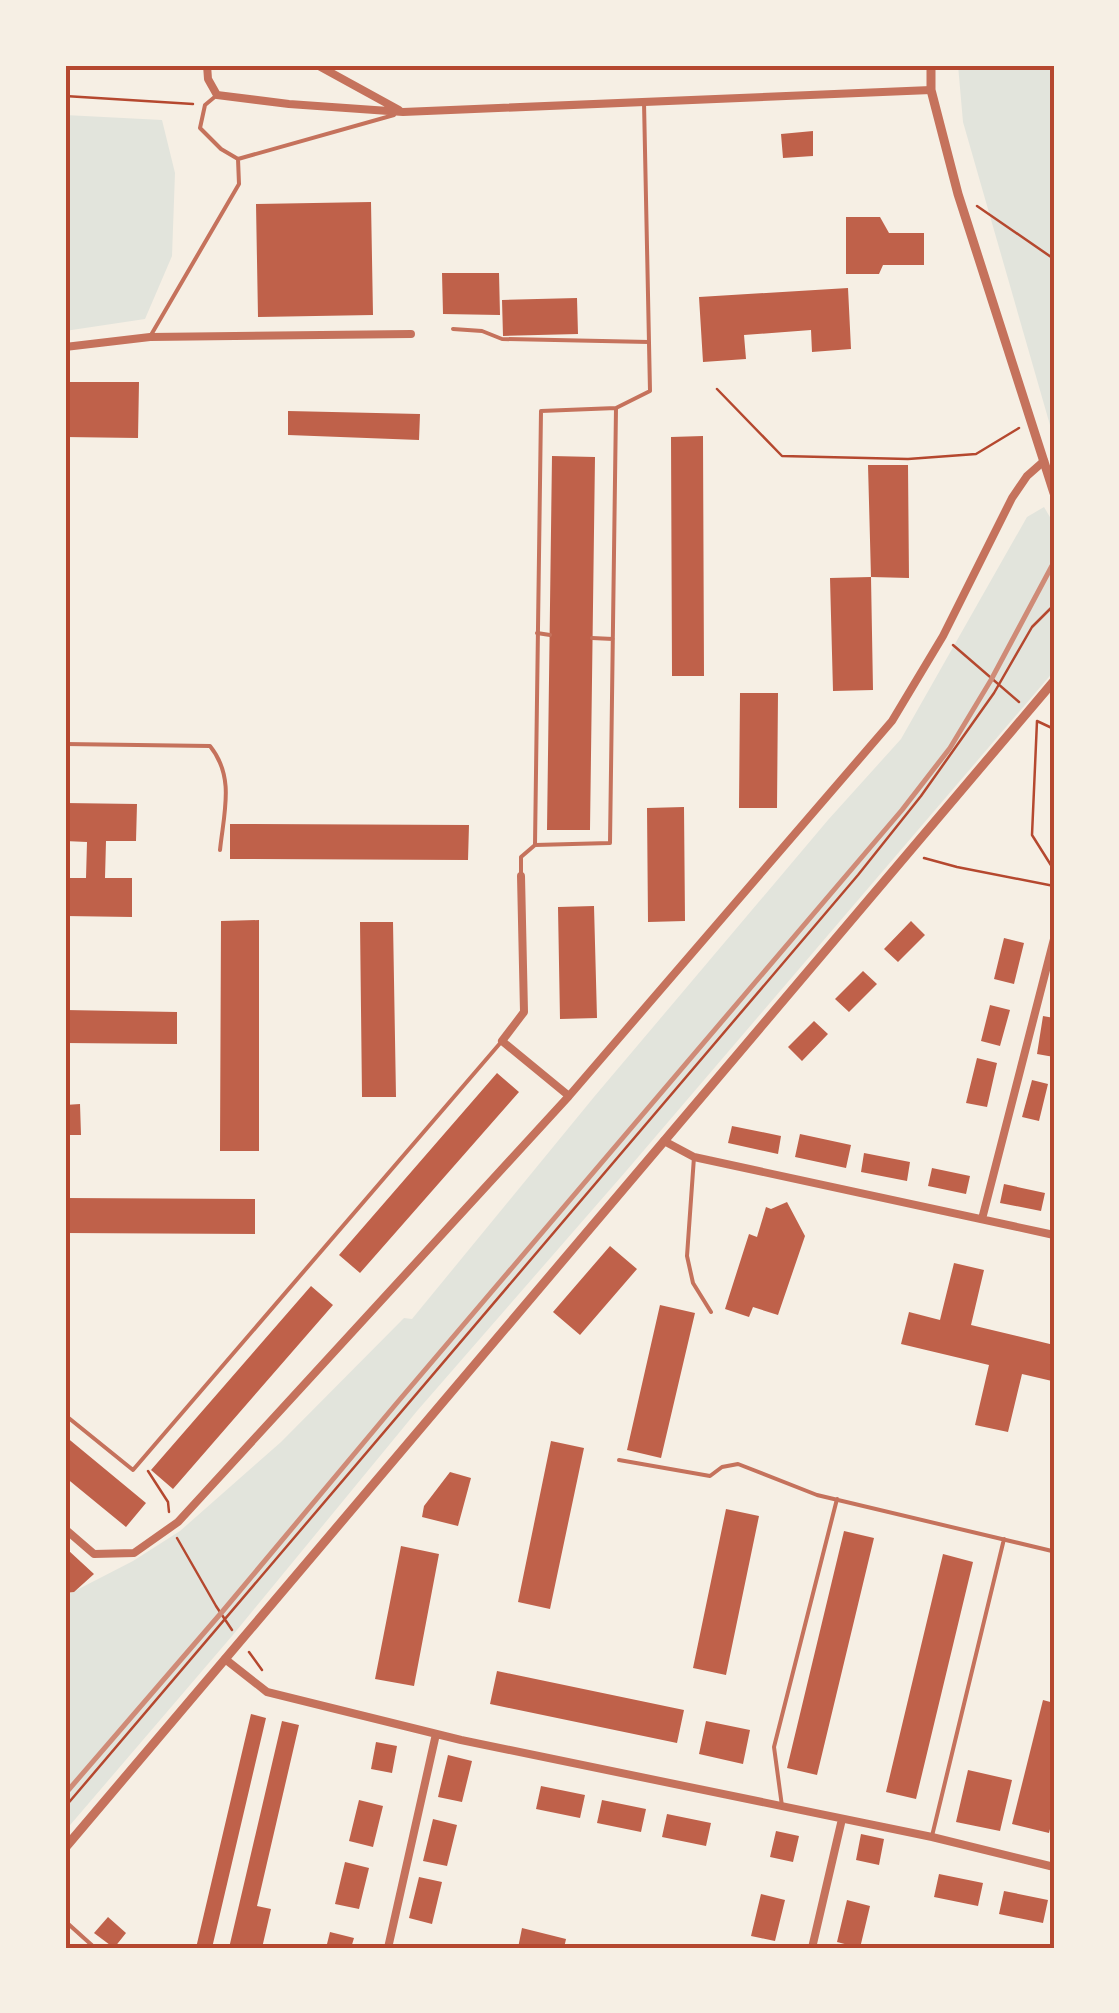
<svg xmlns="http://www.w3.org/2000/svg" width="1119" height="2013" viewBox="0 0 1119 2013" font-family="Roboto,sans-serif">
  <rect width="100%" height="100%" fill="#f6efe4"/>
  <path fill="#e2e4dc" d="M958 65H1054V439L963 122Z
    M65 115 162 120 175 173 172 256 145 319 65 331Z
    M1044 507 1054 524V671L627 1170 417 1411 232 1636 65 1831V1596L133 1561 180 1531 281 1442 404 1318 412 1319 594 1097 828 820 901 739 1027 517Z"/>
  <path fill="#bf614a" d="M813 131V156L783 158 781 134Z
    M371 202 373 315 258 317 256 204Z
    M846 217H880L889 233H924V265H883L879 274H846Z
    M442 273H499L500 315 443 314Z
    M848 288 851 349 812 352 811 330 744 335 746 359 703 362 699 297Z
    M577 298 578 334 503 336 502 300Z
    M65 382H139L138 438 65 437Z
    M288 411 420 414 419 440 288 435Z
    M703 436 704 676H672L671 437Z
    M552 456 595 457 590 830H547Z
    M868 465H908L909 578 871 577Z
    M871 577 873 690 833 691 830 578Z
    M740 693H778L777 808H739Z
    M65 803 137 804 136 841H106L105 878H132V917L65 916V878H86L87 842 65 841Z
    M684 807 685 921 648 922 647 808Z
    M230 824 469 825 468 860 230 859Z
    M594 906 597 1018 560 1019 558 907Z
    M259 920V1151H220L221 921Z
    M911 921 925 935 898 962 884 949Z
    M360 922H393L396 1097H362Z
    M1004 938 1024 943 1014 984 994 979Z
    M863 971 877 984 849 1012 835 999Z
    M990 1005 1010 1010 1000 1046 981 1041Z
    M65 1010 177 1012V1044L65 1043Z
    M1043 1016 1054 1018V1057L1037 1054Z
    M814 1021 828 1034 802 1061 788 1047Z
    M977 1058 997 1063 987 1107 966 1103Z
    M497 1073 519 1092 360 1273 339 1255Z
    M1032 1080 1048 1084 1039 1121 1022 1117Z
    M80 1104 81 1135H65V1105Z
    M732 1126 781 1136 778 1154 728 1143Z
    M800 1134 851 1145 846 1168 795 1157Z
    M864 1153 910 1162 907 1181 861 1172Z
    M932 1168 970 1176 966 1194 928 1186Z
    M1004 1184 1045 1193 1041 1211 1000 1203Z
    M65 1198 255 1199V1234L65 1233Z
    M787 1202 805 1236 778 1315 753 1307 749 1317 725 1309 749 1234 757 1237 766 1207 771 1209Z
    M610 1246 637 1269 580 1335 553 1312Z
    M954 1263 984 1270 971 1325 1054 1345 1052 1381 1022 1374 1008 1432 975 1425 989 1365 901 1344 909 1312 940 1320Z
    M311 1286 333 1305 173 1489 151 1470Z
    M660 1305 695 1313 661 1458 627 1450Z
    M65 1436 146 1503 126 1527 65 1477Z
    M551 1441 584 1448 550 1609 518 1602Z
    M450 1472 471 1478 458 1526 422 1517 424 1506Z
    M726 1509 759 1516 726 1675 693 1668Z
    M844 1531 874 1538 817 1775 787 1768Z
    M401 1546 439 1554 414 1686 375 1679Z
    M68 1550 94 1574 74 1592 65 1593V1554Z
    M943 1554 973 1562 916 1799 886 1792Z
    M497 1671 684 1710 677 1743 490 1704Z
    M1043 1700 1054 1703V1813L1049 1833 1012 1824Z
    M251 1714 266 1718 212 1948H196Z
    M282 1721 299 1725 257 1906 271 1909 262 1948H229Z
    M706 1721 750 1730 743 1764 699 1754Z
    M376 1742 397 1746 392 1773 371 1769Z
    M448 1755 472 1761 462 1802 438 1797Z
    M968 1770 1012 1780 1000 1831 956 1822Z
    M541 1786 585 1795 580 1818 536 1809Z
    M359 1800 383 1806 373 1847 349 1841Z
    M602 1800 646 1809 641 1832 597 1823Z
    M667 1814 711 1823 706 1846 662 1837Z
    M433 1819 457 1825 447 1866 423 1861Z
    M776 1831 799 1836 793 1862 770 1857Z
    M861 1834 884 1839 879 1865 856 1860Z
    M345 1862 369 1868 359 1909 335 1904Z
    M939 1874 983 1883 978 1906 934 1897Z
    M419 1877 442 1882 432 1924 409 1918Z
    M1004 1891 1048 1900 1043 1923 999 1914Z
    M761 1894 785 1900 775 1941 751 1936Z
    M847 1900 870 1906 860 1948 837 1942Z
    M108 1917 126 1933 114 1948 94 1933Z
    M522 1928 566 1939 564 1948H518Z
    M330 1932 354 1938 351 1948H326Z"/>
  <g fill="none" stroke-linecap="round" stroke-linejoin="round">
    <path stroke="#b5482f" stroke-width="2.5" d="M65 96 193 104
      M977 206 1054 259
      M717 389 782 456 908 459 976 454 1019 428
      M953 645 1019 702
      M1054 729 1037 721 1032 835 1054 870
      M924 858 957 867 1054 886
      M148 1471 168 1502 169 1512
      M177 1538 216 1606 232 1630
      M249 1652 262 1670
      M65 1807 858 875 921 796 994 693 1032 627 1054 605"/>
    <path stroke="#c5725c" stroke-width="4" d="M217 95 205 105 200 128 221 149 238 159 394 115
      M453 329 482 331 502 339 649 342
      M151 335 239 184 238 159
      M537 633 550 635
      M592 638 613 639
      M65 744 210 746C235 777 224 812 220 850
      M535 845 541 411 616 408
      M521 876V857L535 845 610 843 616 408 650 391 644 102
      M694 1157 687 1256 693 1283 711 1312
      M65 1415 133 1470 502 1041
      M619 1460 710 1476 722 1467 738 1464 817 1495 1052 1551
      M782 1806 774 1747 837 1499
      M932 1836 1004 1539
      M65 1921 95 1948"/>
    <path stroke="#c5725c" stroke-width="8" d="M207 65 208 79 217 95 289 104 403 112 931 90
      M317 65 399 110
      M65 347 150 337 411 334
      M521 876 524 1012 502 1041 569 1096
      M664 1141 694 1157 1054 1235
      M982 1219 1054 939
      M65 1529 94 1554 134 1553 178 1522 569 1096 892 721 943 636 1012 498 1027 476 1044 461
      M225 1659 267 1692 461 1740 932 1837 1054 1867
      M388 1948 436 1734
      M812 1948 842 1819"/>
    <path stroke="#c5725c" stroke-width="9" d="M931 65V90L958 194 1054 493
      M65 1848 1054 681"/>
    <path stroke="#cf8b77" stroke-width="5" d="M65 1794 222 1612 396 1404 902 810 950 748 991 680 1054 562"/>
  </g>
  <rect width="1119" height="2013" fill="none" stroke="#f6efe4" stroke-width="135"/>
  <rect x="68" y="68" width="984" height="1878" fill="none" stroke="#b5482f" stroke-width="4"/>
</svg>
